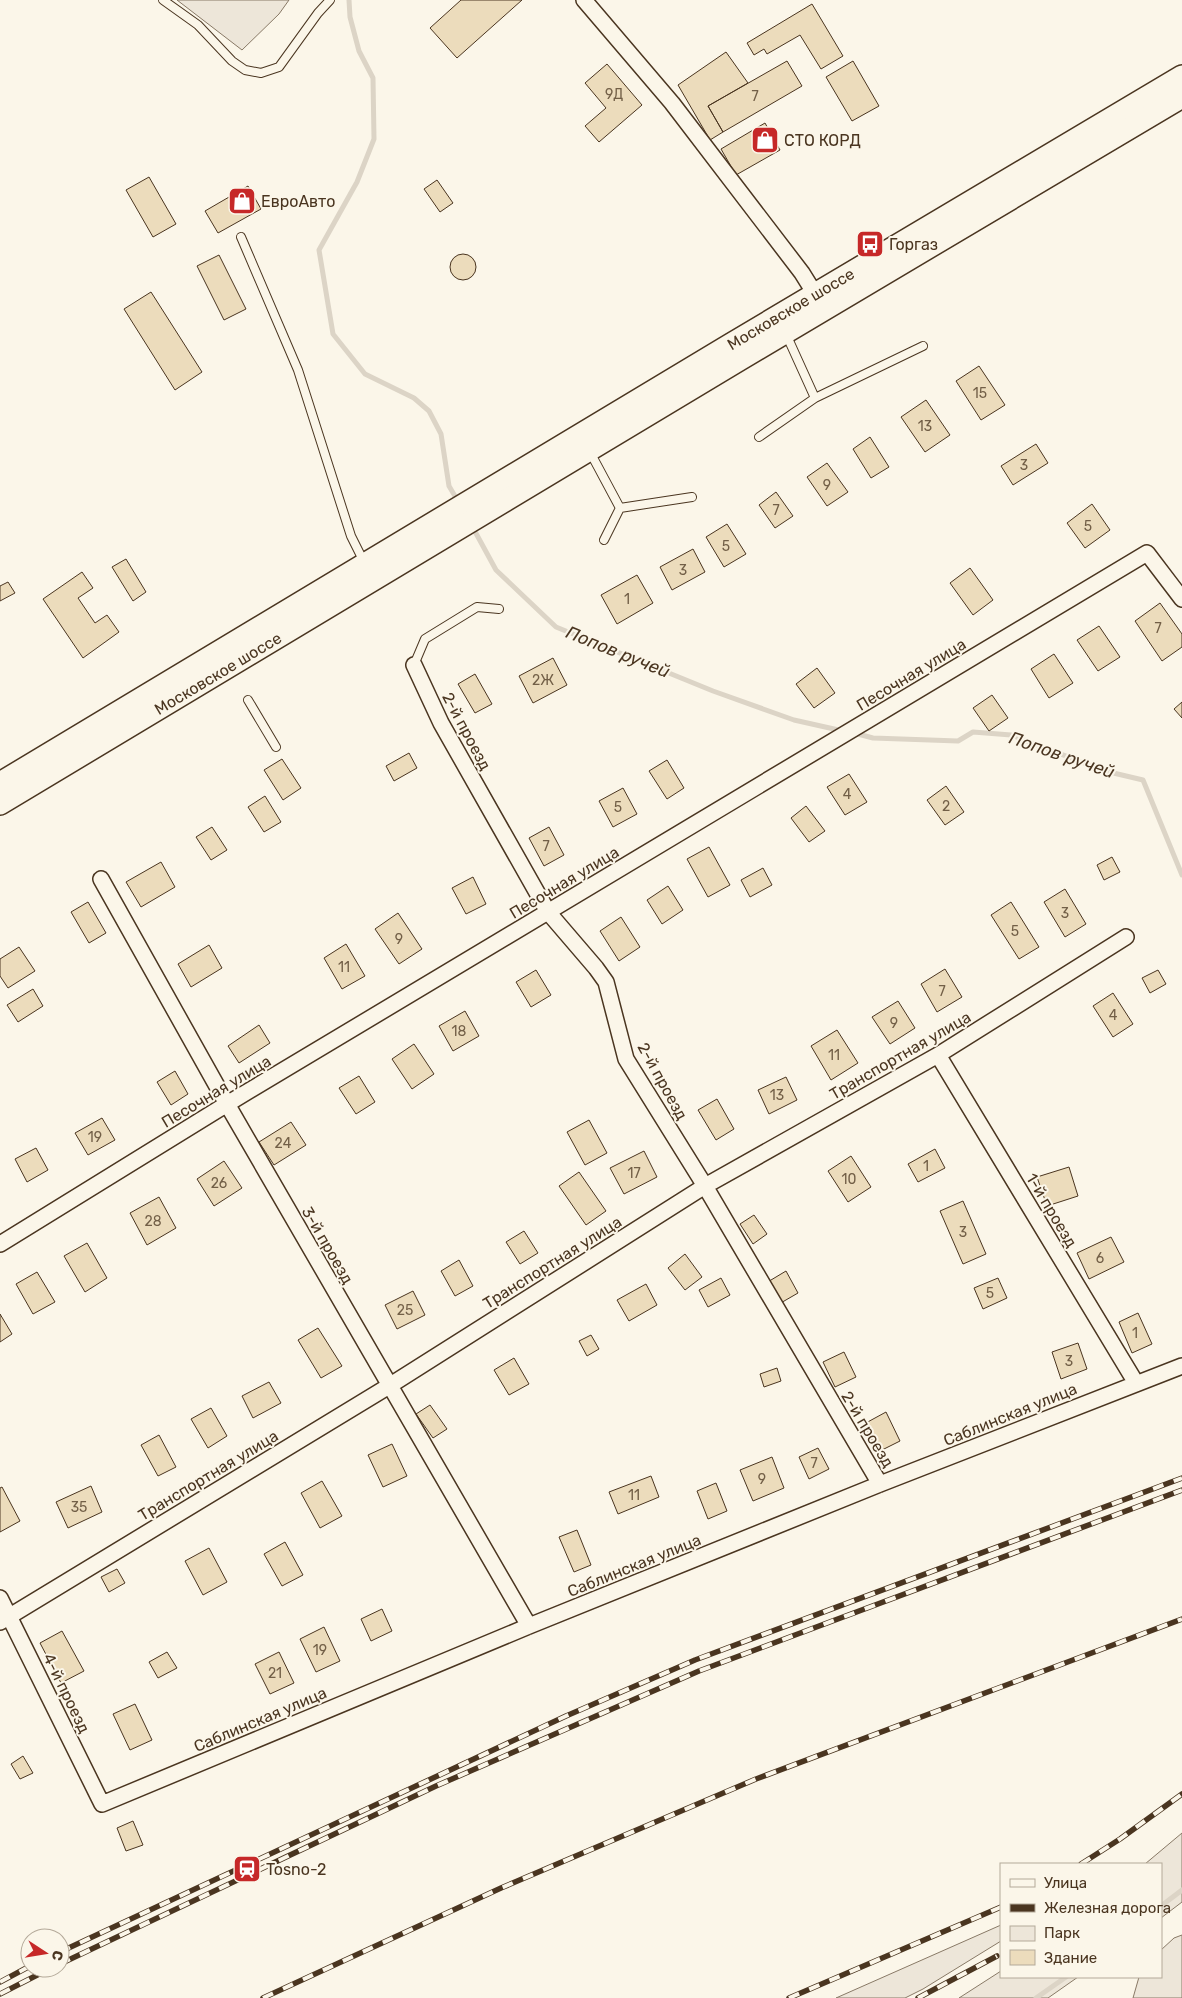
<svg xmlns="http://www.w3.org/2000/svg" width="1182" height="1998" viewBox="0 0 1182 1998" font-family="Rubik,sans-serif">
  <rect width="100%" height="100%" fill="#fbf6e9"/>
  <path fill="#ede6d9" stroke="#887966" d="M177 0H289L279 14 242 50Z
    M1182 1833V1902L1161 1918V1864H1145Z
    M1001 1925V1941L923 1989 905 1998H836Z
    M1182 1935V1998H1133L1139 1977H1161V1950L1174 1938Z
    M1001 1971V1977H1078L1048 1998H959Z"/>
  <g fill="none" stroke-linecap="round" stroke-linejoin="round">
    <path stroke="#dcd4c6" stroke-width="5" d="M349 0 350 17 359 51 373 78 374 139 357 182 319 250 333 334 365 374 414 398 429 411 441 434 449 486 459 503
      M472 526 496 570 556 627 713 691 794 720 843 731
      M854 733 873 738 958 741 973 732 1011 735 1105 771 1143 780 1182 875
      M1161 1906 1182 1890
      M1036 1998 1066 1977"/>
  </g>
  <path fill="#ecdcbc" stroke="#4a3520" d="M461 0H522L457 58 430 28Z
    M812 4 843 56 821 69 800 35 767 54 764 49 754 55 747 43Z
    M726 52 748 83 708 106 723 132 710 140 678 85Z
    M787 61 802 86 723 132 708 106Z
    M853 61 879 106 852 121 826 77Z
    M607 64 642 105 599 142 585 126 606 108 585 83Z
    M765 123 780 150 736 175 721 149Z
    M149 177 176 224 153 237 126 190Z
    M437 180 453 203 440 212 424 189Z
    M248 186 261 209 218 233 205 211Z
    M450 267a13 13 0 1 1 26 0a13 13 0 1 1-26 0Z
    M219 255 246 309 224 320 197 266Z
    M151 292 202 372 175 390 124 309Z
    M979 366 1005 405 981 420 956 381Z
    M926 400 950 435 925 452 901 417Z
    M870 437 889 467 871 478 853 449Z
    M1036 444 1048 463 1013 485 1001 466Z
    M827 463 848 492 827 506 807 477Z
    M776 492 793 516 775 528 759 505Z
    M1092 504 1110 530 1085 548 1067 523Z
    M727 524 746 554 724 567 706 537Z
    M693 549 705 572 672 590 660 567Z
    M126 559 146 592 133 601 112 567Z
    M970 568 993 600 973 615 950 583Z
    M82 572 93 588 78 598 95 623 107 615 119 632 83 658 43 599Z
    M637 575 653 603 617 624 601 595Z
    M8 582 15 593 0 601V586Z
    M1160 603 1182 634V647L1162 661 1135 621Z
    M1099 626 1120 657 1098 671 1077 640Z
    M1054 654 1073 683 1049 698 1031 669Z
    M553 658 567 685 533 703 519 676Z
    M817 668 835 693 814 708 796 684Z
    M475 674 492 704 475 713 458 684Z
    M992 695 1008 718 989 731 973 708Z
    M1182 702V718L1174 709Z
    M409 753 417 768 394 781 386 766Z
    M282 759 301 788 283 800 264 770Z
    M667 760 684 788 667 799 649 771Z
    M849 774 867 802 845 815 827 787Z
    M946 786 964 812 945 825 927 800Z
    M623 788 637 814 613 827 599 801Z
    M265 796 281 822 264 832 248 807Z
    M806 806 825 831 809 842 791 818Z
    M212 827 227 850 211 860 196 837Z
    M549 827 564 855 544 866 529 838Z
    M709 847 730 885 708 897 687 859Z
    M1112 857 1120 872 1104 880 1097 865Z
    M161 862 175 887 141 907 126 882Z
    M763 868 772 885 750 897 741 880Z
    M473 877 486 904 466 914 452 888Z
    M668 886 683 910 662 924 647 900Z
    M1065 889 1086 924 1065 937 1044 902Z
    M88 902 106 933 89 943 71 912Z
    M1011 902 1039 947 1019 959 991 915Z
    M398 913 422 949 399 964 375 929Z
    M621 917 640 947 619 961 600 931Z
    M346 944 365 976 342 989 324 958Z
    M209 945 222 968 191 987 178 964Z
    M19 947 35 971 8 988 0 976V959Z
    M945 969 962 997 937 1012 921 984Z
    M536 970 551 995 531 1007 516 982Z
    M1158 970 1166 984 1150 993 1142 978Z
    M33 989 43 1006 18 1022 7 1005Z
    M1113 993 1133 1024 1113 1037 1093 1006Z
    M898 1001 915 1028 890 1044 872 1017Z
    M465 1011 479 1036 453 1051 439 1026Z
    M259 1025 270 1043 239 1063 228 1046Z
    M837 1030 858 1063 831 1080 811 1046Z
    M414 1044 434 1074 412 1089 392 1059Z
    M175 1071 188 1094 171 1105 157 1082Z
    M359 1076 375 1102 356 1114 339 1088Z
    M786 1077 797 1100 769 1114 758 1090Z
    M717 1099 734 1129 716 1140 698 1110Z
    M102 1118 115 1140 88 1155 75 1133Z
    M589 1120 607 1153 585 1165 567 1132Z
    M291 1122 306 1145 274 1165 259 1142Z
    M36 1148 48 1170 27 1182 15 1159Z
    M935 1149 945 1168 918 1182 908 1164Z
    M644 1151 657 1177 624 1194 610 1168Z
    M851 1156 871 1187 848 1202 828 1171Z
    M224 1161 242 1188 214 1206 197 1179Z
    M1069 1167 1078 1196 1047 1206 1037 1177Z
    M579 1172 606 1211 586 1225 559 1186Z
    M159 1197 176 1228 147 1245 130 1213Z
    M963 1201 986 1254 963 1264 940 1211Z
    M754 1215 767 1234 753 1244 740 1224Z
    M524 1231 538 1253 520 1264 506 1242Z
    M1111 1237 1124 1262 1089 1279 1077 1253Z
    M87 1243 107 1278 85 1292 64 1256Z
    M685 1254 702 1277 685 1290 668 1268Z
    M459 1260 473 1286 455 1296 441 1271Z
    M786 1271 798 1293 779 1304 766 1283Z
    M37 1272 55 1302 33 1314 16 1284Z
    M721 1278 730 1295 708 1307 699 1290Z
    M998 1278 1007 1298 983 1309 974 1288Z
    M646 1284 657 1305 629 1321 617 1300Z
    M413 1291 425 1315 397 1329 385 1305Z
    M1138 1313 1152 1344 1132 1353 1119 1322Z
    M0 1314 12 1334 0 1342Z
    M318 1328 342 1366 321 1378 298 1340Z
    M591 1335 599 1349 587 1356 579 1341Z
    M1078 1343 1087 1369 1061 1379 1052 1352Z
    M844 1352 856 1377 835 1387 823 1362Z
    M514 1358 529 1384 509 1395 494 1370Z
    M777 1368 781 1381 764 1387 760 1374Z
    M269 1382 281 1403 253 1418 242 1396Z
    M430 1405 447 1429 433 1438 416 1414Z
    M211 1408 227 1436 208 1448 191 1419Z
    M886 1412 900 1441 878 1452 864 1424Z
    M159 1435 176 1467 158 1476 141 1445Z
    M392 1444 407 1476 383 1487 368 1455Z
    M818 1448 829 1469 809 1479 799 1457Z
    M772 1457 784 1488 753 1501 740 1470Z
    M651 1476 659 1497 618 1514 609 1492Z
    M322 1481 342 1516 320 1528 301 1493Z
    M716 1483 727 1511 708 1519 697 1491Z
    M91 1486 102 1512 68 1528 56 1502Z
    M2 1487 20 1521 0 1532V1488Z
    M577 1530 591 1565 574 1572 559 1537Z
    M285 1542 303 1575 282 1586 264 1554Z
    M209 1548 227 1582 203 1595 185 1561Z
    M117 1569 125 1583 109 1592 101 1577Z
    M382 1609 392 1631 371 1641 361 1619Z
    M324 1627 340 1661 316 1672 300 1639Z
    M62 1631 84 1671 61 1683 40 1643Z
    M167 1652 177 1668 158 1678 149 1662Z
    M279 1652 294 1683 270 1694 255 1664Z
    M135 1704 152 1740 130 1750 113 1714Z
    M23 1756 33 1773 20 1779 11 1764Z
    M133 1821 143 1845 126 1851 117 1828Z"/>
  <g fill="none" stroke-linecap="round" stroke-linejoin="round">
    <g stroke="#4a3520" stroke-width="10">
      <path id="service" d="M163 0 198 25 232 61 245 70 261 73 279 67 318 13 330 0
        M241 237 298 370 351 536 364 562
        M786 334 815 398
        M759 437 815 398 923 346
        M590 452 620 508
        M604 540 620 508 692 497
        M414 665 425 639 477 607 499 609
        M248 700 276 747"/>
    </g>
    <g stroke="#4a3520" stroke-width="18">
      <path id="minor" d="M584 0 672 103 802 273 820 302
        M414 665 441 723 548 912 596 968 606 982 626 1059 705 1186 880 1484
        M101 879 227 1104 529 1626
        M938 1055 1136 1383
        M0 1244 227 1104 1147 553 1182 599
        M0 1598 102 1804 529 1626 880 1484 1182 1366
        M0 1622 389 1386 705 1186 938 1055 1126 937"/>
    </g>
    <g stroke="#4a3520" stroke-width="24">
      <g id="secondary">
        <path id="s1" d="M0 783 731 344 1182 76"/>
        <path id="s2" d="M0 804 741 359 1182 97"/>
      </g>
    </g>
    <use href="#service" stroke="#fbf6e9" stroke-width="8"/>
    <use href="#minor" stroke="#fbf6e9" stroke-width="15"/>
    <use href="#secondary" stroke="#fbf6e9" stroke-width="21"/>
    <g stroke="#4a3520" stroke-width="5.5">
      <path id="rail" d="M1081 1864 1120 1839 1182 1794
        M60 1952 566 1716 695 1660 1182 1478
        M60 1964 436 1786 699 1671 1182 1490
        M0 1982 30 1966
        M0 1994 51 1968
        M263 1998 501 1888 756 1779 1182 1619
        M789 1998 1001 1907
        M918 1998 997 1956"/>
    </g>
    <use href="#rail" stroke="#fbf6e9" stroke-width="4" stroke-dasharray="11" stroke-linecap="butt"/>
  </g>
  <defs>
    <g id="shop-square" transform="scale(1.4375)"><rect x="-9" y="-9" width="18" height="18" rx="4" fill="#c62828" stroke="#fbf6e9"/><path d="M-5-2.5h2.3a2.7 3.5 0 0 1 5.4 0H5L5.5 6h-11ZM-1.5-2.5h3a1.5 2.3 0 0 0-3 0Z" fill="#fff"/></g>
    <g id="bus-square" transform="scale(1.4375)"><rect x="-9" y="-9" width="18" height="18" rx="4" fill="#c62828" stroke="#fbf6e9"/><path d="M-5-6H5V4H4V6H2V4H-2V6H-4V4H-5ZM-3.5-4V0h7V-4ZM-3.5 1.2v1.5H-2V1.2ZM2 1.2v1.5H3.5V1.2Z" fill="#fff"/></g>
    <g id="station-square" transform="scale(1.4375)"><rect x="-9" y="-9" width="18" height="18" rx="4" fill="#c62828" stroke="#fbf6e9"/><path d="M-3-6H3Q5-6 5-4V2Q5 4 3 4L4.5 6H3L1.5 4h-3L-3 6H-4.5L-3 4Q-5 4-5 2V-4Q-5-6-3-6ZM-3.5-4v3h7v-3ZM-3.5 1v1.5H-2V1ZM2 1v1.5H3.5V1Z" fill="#fff"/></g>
  </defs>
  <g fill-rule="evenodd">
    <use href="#shop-square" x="765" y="140"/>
    <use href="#shop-square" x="242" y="201"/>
    <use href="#bus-square" x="870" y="244"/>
    <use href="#station-square" x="247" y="1869"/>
  </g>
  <g text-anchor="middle" stroke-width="4" stroke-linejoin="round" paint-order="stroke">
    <g font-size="14" fill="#725f47">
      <text x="614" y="99">9Д</text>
      <text x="755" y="101">7</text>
      <text x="980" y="398">15</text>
      <text x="925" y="431">13</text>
      <text x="1024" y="470">3</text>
      <text x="827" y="490">9</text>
      <text x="776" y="515">7</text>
      <text x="1088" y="531">5</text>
      <text x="726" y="551">5</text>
      <text x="683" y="575">3</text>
      <text x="627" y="604">1</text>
      <text x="1158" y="633">7</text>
      <text x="543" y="685">2Ж</text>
      <text x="847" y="799">4</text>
      <text x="946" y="811">2</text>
      <text x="618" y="812">5</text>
      <text x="546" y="851">7</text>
      <text x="1065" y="918">3</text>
      <text x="1015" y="936">5</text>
      <text x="399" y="944">9</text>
      <text x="344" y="972">11</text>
      <text x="942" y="996">7</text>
      <text x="1113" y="1020">4</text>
      <text x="894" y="1028">9</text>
      <text x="459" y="1036">18</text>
      <text x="834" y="1060">11</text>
      <text x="777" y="1100">13</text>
      <text x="95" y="1142">19</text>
      <text x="283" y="1148">24</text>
      <text x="926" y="1171">1</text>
      <text x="634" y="1178">17</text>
      <text x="849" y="1184">10</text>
      <text x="219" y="1188">26</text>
      <text x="153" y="1226">28</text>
      <text x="963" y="1237">3</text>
      <text x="1100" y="1263">6</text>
      <text x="990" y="1298">5</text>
      <text x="405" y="1315">25</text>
      <text x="1135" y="1338">1</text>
      <text x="1069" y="1366">3</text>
      <text x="814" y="1468">7</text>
      <text x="762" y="1484">9</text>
      <text x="634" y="1500">11</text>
      <text x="79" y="1512">35</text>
      <text x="320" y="1655">19</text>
      <text x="275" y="1678">21</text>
    </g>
    <g font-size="16" fill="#4a3520" stroke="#fbf6e9" text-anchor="start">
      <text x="784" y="146">СТО КОРД</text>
      <text x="261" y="207">ЕвроАвто</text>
      <text x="889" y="250">Горгаз</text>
      <text x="266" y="1875">Tosno-2</text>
    </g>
    <g font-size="16" fill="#4a3520" stroke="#fbf6e9">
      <text dy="6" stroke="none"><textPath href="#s1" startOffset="922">Московское шоссе</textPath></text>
      <text dy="6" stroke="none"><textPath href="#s2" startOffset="254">Московское шоссе</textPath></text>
      <text transform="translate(911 674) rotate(-31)" y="6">Песочная улица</text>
      <text transform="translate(467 731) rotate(62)" y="6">2-й проезд</text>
      <text transform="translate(564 882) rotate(-31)" y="6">Песочная улица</text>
      <text transform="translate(900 1055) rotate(-30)" y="6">Транспортная улица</text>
      <text transform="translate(663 1081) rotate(61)" y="6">2-й проезд</text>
      <text transform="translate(216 1091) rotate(-31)" y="6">Песочная улица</text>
      <text transform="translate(1052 1210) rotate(59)" y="6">1-й проезд</text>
      <text transform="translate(328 1245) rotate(60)" y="6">3-й проезд</text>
      <text transform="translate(552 1262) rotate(-32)" y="6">Транспортная улица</text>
      <text transform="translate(1010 1414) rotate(-22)" y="6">Саблинская улица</text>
      <text transform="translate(868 1429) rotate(59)" y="6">2-й проезд</text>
      <text transform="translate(208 1475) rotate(-31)" y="6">Транспортная улица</text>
      <text transform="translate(634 1565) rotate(-22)" y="6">Саблинская улица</text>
      <text transform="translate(67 1693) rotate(64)" y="6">4-й проезд</text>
      <text transform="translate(260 1719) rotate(-23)" y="6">Саблинская улица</text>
    </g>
    <g font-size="18" font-style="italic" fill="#4a3520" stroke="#fbf6e9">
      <text transform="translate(618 652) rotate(22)" y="6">Попов ручей</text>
      <text transform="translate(1062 755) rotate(19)" y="6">Попов ручей</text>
    </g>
  </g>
  <rect x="1000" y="1863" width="162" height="115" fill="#fbf6e9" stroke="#b4a999"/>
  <rect x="1010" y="1879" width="25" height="8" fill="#fbf6e9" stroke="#b4a999"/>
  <text x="1044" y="1888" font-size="15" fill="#4a3520">Улица</text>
  <rect x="1010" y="1904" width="25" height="8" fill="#4a3520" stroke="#b4a999"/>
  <text x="1044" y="1913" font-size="15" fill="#4a3520">Железная дорога</text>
  <rect x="1010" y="1926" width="25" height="15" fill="#ede6d9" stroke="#b4a999"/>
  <text x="1044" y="1938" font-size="15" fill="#4a3520">Парк</text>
  <rect x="1010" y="1950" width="25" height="15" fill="#ecdcbc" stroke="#b4a999"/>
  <text x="1044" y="1963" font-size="15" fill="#4a3520">Здание</text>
  <g transform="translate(45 1953) rotate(102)"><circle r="24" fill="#fbf6e9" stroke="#b4a999"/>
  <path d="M0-4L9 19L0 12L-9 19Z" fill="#c62828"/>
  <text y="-8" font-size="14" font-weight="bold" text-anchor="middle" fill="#4a3520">С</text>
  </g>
</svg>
